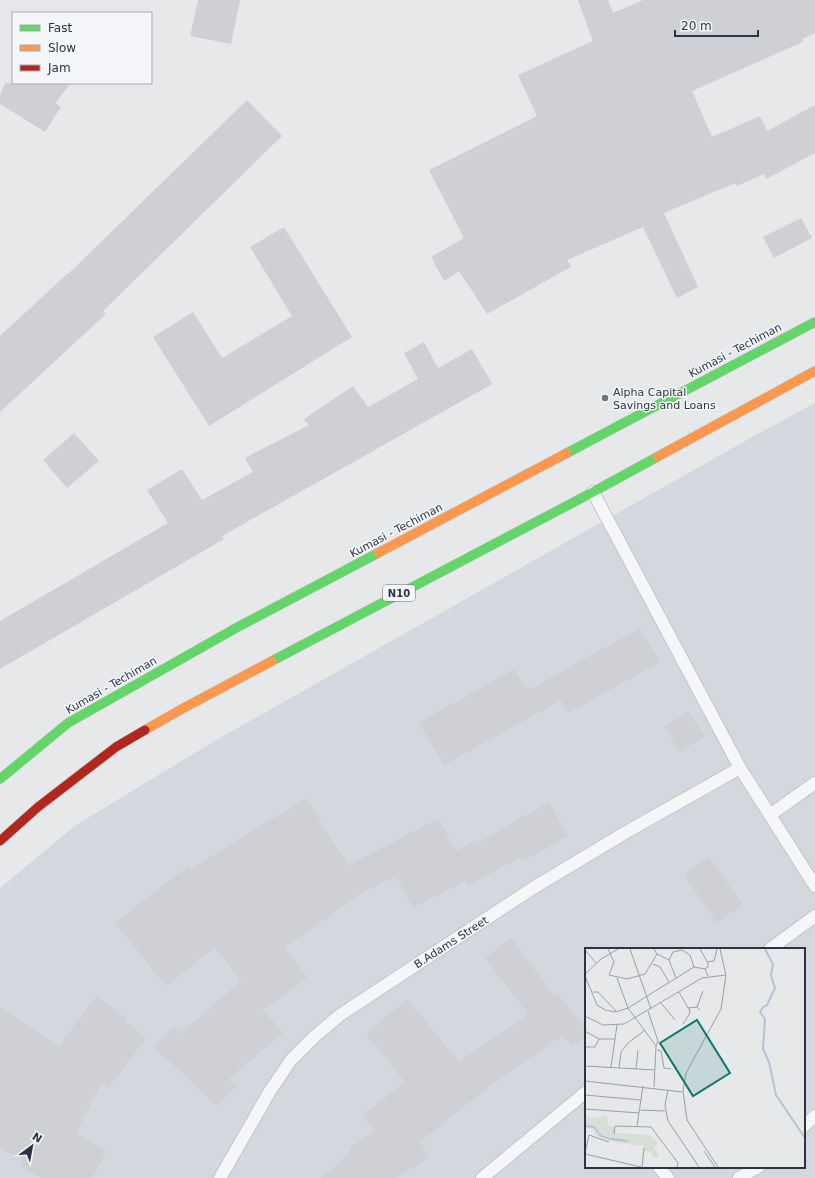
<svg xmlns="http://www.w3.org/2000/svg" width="815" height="1178" viewBox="0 0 815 1178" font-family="'DejaVu Sans',sans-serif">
  <rect width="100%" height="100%" fill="#e6e8ea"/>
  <path fill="#d4d7dd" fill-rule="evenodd" d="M815 403V1178H0V888L76 825 218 739 754 436ZM586 949H804V1167H586Z"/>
  <path fill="#ced0d3" d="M198 0H240L231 44 190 36Z
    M578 0H608L613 13 643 0H815V33L802 39 803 42 692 91 712 137 760 116 767 131 815 105V153L766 179 764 174 737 186 735 183 664 213 698 287 677 298 643 227 567 260 571 267 487 314 459 271 444 281 431 257 464 238 429 170 537 116 518 75 593 41Z
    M5 83H71L55 103 61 107 45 132 0 104V96Z
    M247 100 282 136 103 311 106 314 0 412V336L68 273V274Z
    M801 218 812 238 774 258 763 237Z
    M284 227 352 337 209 426 153 337 193 312 222 358 292 316 250 247Z
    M424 342 438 368 472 349 492 384 222 536 224 539 0 669V621L168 523 147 490 182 469 202 500 253 472 245 458 309 425 304 419 353 386 368 407 418 379 404 353Z
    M74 433 99 461 67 488 43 460Z
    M640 628 660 662 568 713 561 700 444 765 419 722 515 669 527 691Z
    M689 711 705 736 680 752 664 727Z
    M306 798 348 865 439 819 456 851 475 840 477 843 549 802 568 836 522 862 520 857 468 886 465 881 413 908 396 876 364 892 285 947 307 978 263 1010 283 1033 229 1079 237 1086 217 1106 154 1047 174 1026 181 1033 241 981 215 947 166 986 115 923 188 866 191 869Z
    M709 857 743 904 717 923 684 875Z
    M511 938 554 995 556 993 586 1028V1035L572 1047 563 1035 494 1083 420 1142 430 1157 396 1178H321L351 1152 349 1149 374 1131 362 1115 405 1082 366 1034 407 999 459 1062 528 1014 485 958Z
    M96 996 126 1018 124 1020 146 1038 108 1089 101 1084 76 1133 107 1151 92 1178H42L20 1167 23 1160 0 1148V1007L59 1046Z"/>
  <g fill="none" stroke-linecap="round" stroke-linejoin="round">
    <g stroke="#c4c6c8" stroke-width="14">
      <path id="lane" d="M593 492 740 768 815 886
        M770 815 815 783
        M770 949 815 916
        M804 1126 815 1116
        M659 1167 668 1178
        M220 1178 270 1091 291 1060 314 1037 340 1015 533 888 628 831 740 768
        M482 1178 586 1092
        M739 1178 758 1167"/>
    </g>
    <g stroke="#b8bbbf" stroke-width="10">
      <path id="fast" d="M567 453 815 322
        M272 661 593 492 657 457
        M0 779 68 723 236 628 378 553"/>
    </g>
    <g stroke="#b8bbbf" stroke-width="10">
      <path id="slow" d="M657 457 815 371
        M378 553 567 453
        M145 730 180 710 272 661"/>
    </g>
    <g stroke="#b8bbbf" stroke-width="10">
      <path id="jam" d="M0 841 38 807 116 747 145 730"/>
    </g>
    <use href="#lane" stroke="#f5f6f7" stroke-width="12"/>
    <use href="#fast" stroke="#63d668" stroke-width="9"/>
    <use href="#slow" stroke="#ff974d" stroke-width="9"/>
    <use href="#jam" stroke="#b3261e" stroke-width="9"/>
  </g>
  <circle fill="#6c737f" stroke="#f4f6f9" stroke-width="1.5" cx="605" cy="398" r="4"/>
  <g text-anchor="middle" stroke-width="3" stroke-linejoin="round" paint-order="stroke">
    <rect fill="#f4f6f9" stroke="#676e7b" stroke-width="1" x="383" y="585" width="32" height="16" rx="3"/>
    <g font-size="10" font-weight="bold" fill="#2b3445">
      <text x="399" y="597">N10</text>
    </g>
    <g font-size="11" fill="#2b3445" stroke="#f4f6f9">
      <text transform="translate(735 350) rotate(-28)" y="4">Kumasi - Techiman</text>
      <text transform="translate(396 530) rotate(-28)" y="4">Kumasi - Techiman</text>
      <text transform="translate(111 685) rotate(-30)" y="4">Kumasi - Techiman</text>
      <text transform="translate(451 942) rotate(-33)" y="4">B.Adams Street</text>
    </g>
    <g font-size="11" fill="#2b3445" stroke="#f4f6f9" text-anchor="start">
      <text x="613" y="396">Alpha Capital<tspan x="613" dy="13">Savings and Loans</tspan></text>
    </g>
  </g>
  <g transform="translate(585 948)">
    <rect width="220" height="220" fill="#e6e8ea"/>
    <path d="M0 167 7 170 22 168 23 178 30 179 29 185 64 187 73 195 69 200 74 207 72 210 67 208 66 204 60 203 57 209 59 198 33 195 10 187 8 181 0 180Z" fill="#d6ded6"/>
    <path fill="none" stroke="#b4c4d5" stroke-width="2" d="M180 1 188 16 186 27 190 40 182 57 178 59 175 64 180 71 178 101 184 114 191 147 220 190M0 178 9 179 16 188 25 191 43 193"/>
    <path fill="none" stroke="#9ba0a8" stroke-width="1" d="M23 1 29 14 24 27 42 31 60 26 72 6M45 1 66 61M69 1 72 6 84 12 91 30M115 1 123 15V19L120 21M0 2 11 15M84 12 88 4 97 2 105 7 109 19M122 14 129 13 132 1M68 16 75 19 84 34M0 26 16 11 33 1M0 28 12 57 20 62 31 64 43 60 109 19 120 21 123 28M32 30 43 60 71 98 69 139M8 44H13L31 63M94 44 103 60 112 59M76 55 90 72M115 62 112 59 118 43M63 63 73 93 71 98M0 68 18 77 39 76 117 30 141 27M98 76 105 65 104 60M0 83 14 91H30M0 99H10L14 91M72 102 76 103 79 120 86 121M0 118 70 122M26 119 32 77M34 120 36 104 44 94 59 83M51 121 53 102M0 133 98 144M83 142 80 157 83 173 114 219M0 147 56 152M0 161 54 165M55 162 80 163M52 178 58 138M29 186 30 178 66 179 93 215 92 219M119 203 130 219M0 205 4 187 24 194M0 206 56 219M57 219 59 200M133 219 102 172 98 143 101 125 136 61 141 27 135 1"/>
    <path fill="#0f766e" fill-opacity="0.15" stroke="#0f766e" stroke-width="2" d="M112 72 145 125 108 148 75 95Z"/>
    <rect width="220" height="220" fill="none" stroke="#2b3445" stroke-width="2"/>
  </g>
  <rect x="12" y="12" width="140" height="72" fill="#f4f6f9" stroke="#a4a8b1"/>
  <rect x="20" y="25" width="20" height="6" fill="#63d668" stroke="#a4a8b1"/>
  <text x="48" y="32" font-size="12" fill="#2b3445">Fast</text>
  <rect x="20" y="45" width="20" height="6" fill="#ff974d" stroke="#a4a8b1"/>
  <text x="48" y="52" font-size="12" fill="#2b3445">Slow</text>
  <rect x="20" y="65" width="20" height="6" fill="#b3261e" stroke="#a4a8b1"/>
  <text x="48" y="72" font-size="12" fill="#2b3445">Jam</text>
  <g transform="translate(32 1146) rotate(32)" stroke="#f4f6f9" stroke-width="3" paint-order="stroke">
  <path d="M0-3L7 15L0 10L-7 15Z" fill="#2b3445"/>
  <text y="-6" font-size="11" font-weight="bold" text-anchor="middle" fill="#2b3445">N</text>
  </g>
  <path d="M675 30v6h83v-6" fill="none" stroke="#2b3445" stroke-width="2"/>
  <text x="681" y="30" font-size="12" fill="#2b3445" stroke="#f4f6f9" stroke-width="3" paint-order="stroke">20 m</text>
</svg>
